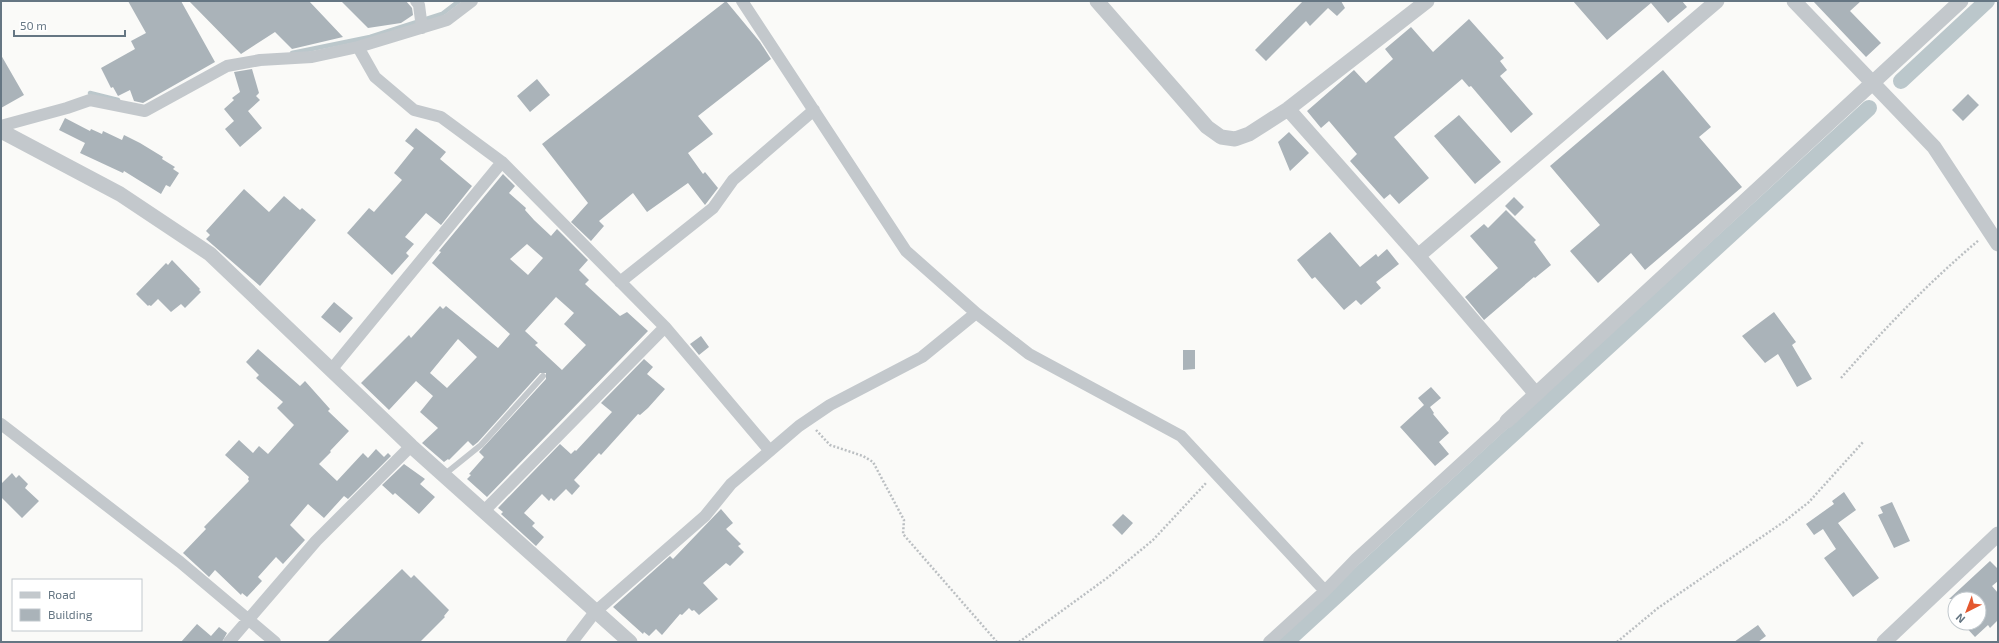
<svg xmlns="http://www.w3.org/2000/svg" width="1999" height="643" viewBox="0 0 1999 643" font-family="'Exo 2',sans-serif">
  <rect width="100%" height="100%" fill="#fafaf8"/>
  <g fill="none" stroke-linecap="round" stroke-linejoin="round">
    <path stroke="#bbc7cb" stroke-width="4.5" d="M292 53 370 37 442 14 459 1
      M90 93 118 100"/>
    <path stroke="#bbc7cb" stroke-width="16" d="M1901 81 1987 1
      M1286 642 1869 108"/>
  </g>
  <path fill="#aab3b9" fill-rule="evenodd" d="M128 1H181L215 62 143 103 134 101 130 90 118 96 113 87 111 88 101 68 135 49 131 41 146 33Z
    M189 1H309L343 37 292 49 275 32 241 54Z
    M341 1H406L412 8 413 15 401 23 368 28Z
    M726 1 760 42 771 59 698 116 713 134 688 153 703 174 705 172 718 188 705 205 688 183 647 212 633 193 599 221 604 226 591 241 571 222 588 203 542 144Z
    M1303 1H1341L1345 8 1337 16 1328 8 1310 26 1306 21 1266 61 1255 50Z
    M1573 1H1682L1687 7 1668 23 1651 3 1607 40Z
    M1813 1H1861L1850 11 1881 43 1866 57Z
    M1469 19 1504 58 1500 61 1507 70 1500 76 1533 114 1511 133 1471 86 1469 87 1462 79 1394 137 1429 178 1399 204 1390 194 1384 199 1350 161 1357 154 1329 121 1321 128 1307 111 1354 70 1366 83 1393 59 1385 49 1411 27 1433 52Z
    M1 55 24 95 1 108Z
    M252 69 259 93 256 96 260 100 248 111 262 128 240 147 225 129 234 121 224 109 234 100 232 98 240 92 234 72Z
    M1663 70 1711 127 1699 137 1742 187 1645 270 1631 253 1598 283 1570 251 1600 225 1550 166Z
    M537 79 550 95 530 112 517 96Z
    M1968 94 1979 105 1963 121 1952 110Z
    M1459 115 1501 162 1475 184 1434 136Z
    M65 118 90 131 91 129 102 134 103 131 122 140 124 135 140 143 163 157 162 159 175 167 173 169 179 173 170 187 166 185 161 194 124 171 123 173 80 153 85 143 59 130Z
    M416 128 446 152 440 159 472 186 441 225 426 213 405 237 414 244 406 253 409 256 392 275 347 233 369 208 374 212 402 180 394 173 414 148 405 141Z
    M1289 132 1309 153 1290 171 1278 142Z
    M503 174 515 186 509 193 526 208 525 210 534 220 551 236 557 229 588 260 579 270 589 280 585 284 620 316 627 312 648 331 487 497 467 479 471 475 469 474 484 457 479 452 546 379V373H540L478 442 473 446 468 441 449 460 448 459 444 462 422 443 438 428 420 412 433 396 416 381 389 410 361 383 409 335 411 338 440 306 443 309 446 306 498 348 510 334 432 263 441 252 439 251ZM527 244 543 258 528 275 510 259ZM556 297 574 313 564 324 586 345 562 370 535 345 538 343 525 331ZM458 339 477 357 447 388 430 373Z
    M244 189 269 212 284 196 300 210 302 208 316 220 260 286 206 239 210 235 206 231Z
    M1514 197 1524 207 1515 216 1505 206Z
    M1506 210 1536 240 1534 242 1551 265 1535 278 1534 277 1484 320 1465 297 1498 268 1470 236 1484 224 1488 228Z
    M1330 232 1360 267 1376 254 1378 257 1387 249 1399 264 1376 282 1381 288 1361 305 1356 300 1344 310 1315 277 1312 279 1297 260Z
    M172 260 200 289 199 290 201 292 185 308 181 304 171 312 158 299 151 306 149 305 148 306 136 294 166 263 168 265Z
    M334 302 353 318 340 333 321 317Z
    M1774 312 1796 342 1792 345 1812 379 1797 387 1778 354 1765 363 1742 336Z
    M701 336 709 347 699 355 690 344Z
    M258 349 300 386 305 381 330 409 328 411 349 431 330 451 331 452 319 464 337 481 363 453 368 458 376 449 384 457 388 453 391 456 348 499 344 496 324 518 308 504 290 525 305 540 283 564 276 557 258 577 262 581 247 597 242 593 241 595 215 570 209 577 183 553 206 529 204 527 249 481 248 479 249 477 225 455 239 440 253 453 259 446 268 454 294 425 277 408 283 402 256 378 259 375 246 362Z
    M1183 350H1195V369L1183 370Z
    M644 359 653 367 647 374 665 389 648 408 640 415 638 414 601 455 599 453 574 480 580 486 572 495 566 489 554 501 551 498 549 501 542 494 524 513 535 523 532 526 544 537 536 546 501 514 503 512 498 508 560 444 571 454 575 450 576 451 612 412 601 403Z
    M1431 387 1441 398 1430 407 1434 413 1433 414 1449 433 1439 442 1449 454 1435 466 1400 427 1424 405 1418 398Z
    M404 464 425 479 420 484 435 497 419 514 395 493 393 495 382 485Z
    M12 473 16 478 19 475 28 484 25 488 39 501 22 518 1 497V484Z
    M1844 492 1856 510 1838 523 1879 578 1853 597 1824 558 1836 549 1823 529 1814 535 1806 524 1834 504 1832 501Z
    M1892 502 1910 541 1894 548 1878 515 1883 513 1880 507Z
    M721 509 733 523 726 529 741 544 738 546 744 552 730 566 726 563 703 583 718 599 699 615 694 610 692 611 689 608 682 615 680 614 662 635 656 629 649 636 644 632 643 634 613 607 670 556 673 559Z
    M1123 514 1133 523 1122 535 1112 525Z
    M1990 561 1998 569V581L1992 586 1998 593V620L1990 628 1988 625 1975 637 1962 623H1979V599H1949Z
    M402 569 411 578 414 575 449 610 444 616 445 617 420 642H327Z
    M197 624 211 636 219 627 227 633 222 642H181Z
    M1758 625 1766 636 1758 642H1734Z"/>
  <g fill="none" stroke-linecap="round" stroke-linejoin="round">
    <path stroke="#bbbfc2" stroke-width="2.5" stroke-dasharray="2 2" stroke-linecap="butt" d="M1841 378C1884 329 1929 282 1979 240
      M816 430 830 445 863 456 873 462 904 520 903 534 997 642
      M1019 642 1107 578 1153 540 1207 482
      M1617 642 1658 608 1785 521 1809 502 1864 441"/>
    <path stroke="#c3c8cc" stroke-width="6" d="M445 474 481 445 543 376"/>
    <path stroke="#c3c8cc" stroke-width="12" d="M416 1 419 5 422 28
      M742 1 906 251 976 313 1029 354 1181 436 1325 591
      M358 47 375 77 414 110 441 117 502 162 665 327 484 511
      M1 126 67 108 90 100 145 111 227 66 260 60 312 57 358 47 447 20 472 1
      M620 282 713 208 733 180 814 110
      M665 327 770 451
      M331 370 502 162
      M1 424 180 562 275 642
      M229 642 316 541 411 446
      M572 642 595 612 705 516 731 484 799 426 830 405 922 357 976 313
      M1269 642 1325 591 1356 559 1507 421"/>
    <path stroke="#c3c8cc" stroke-width="15" d="M1097 1 1207 127 1221 137 1235 139 1249 134 1288 109 1427 1
      M1794 1 1934 147 1998 244
      M1288 109 1418 256 1536 394
      M1 131 120 194 210 254 411 446 630 642
      M1418 256 1717 1
      M1507 421 1961 1
      M1884 642 1998 534"/>
  </g>
  <rect width="1999" height="643" fill="none" stroke="#657683" stroke-width="4"/>
  <rect x="12" y="579" width="130" height="52" fill="#ffffff" stroke="#c1c8cd"/>
  <rect x="20" y="592" width="20" height="6" fill="#c3c8cc" stroke="#c1c8cd"/>
  <text x="48" y="599" font-size="12" fill="#657683">Road</text>
  <rect x="20" y="609" width="20" height="12" fill="#aab3b9" stroke="#c1c8cd"/>
  <text x="48" y="619" font-size="12" fill="#657683">Building</text>
  <g transform="translate(1967 611) rotate(222)"><circle r="19" fill="#ffffff" stroke="#c1c8cd"/>
  <path d="M0-3L7 15L0 10L-7 15Z" fill="#e4572e"/>
  <text y="-6" font-size="11" font-weight="bold" text-anchor="middle" fill="#657683">N</text>
  </g>
  <path d="M14 30v6h111v-6" fill="none" stroke="#657683" stroke-width="2"/>
  <text x="20" y="30" font-size="12" fill="#657683" stroke="#ffffff" stroke-width="3" paint-order="stroke">50 m</text>
</svg>
